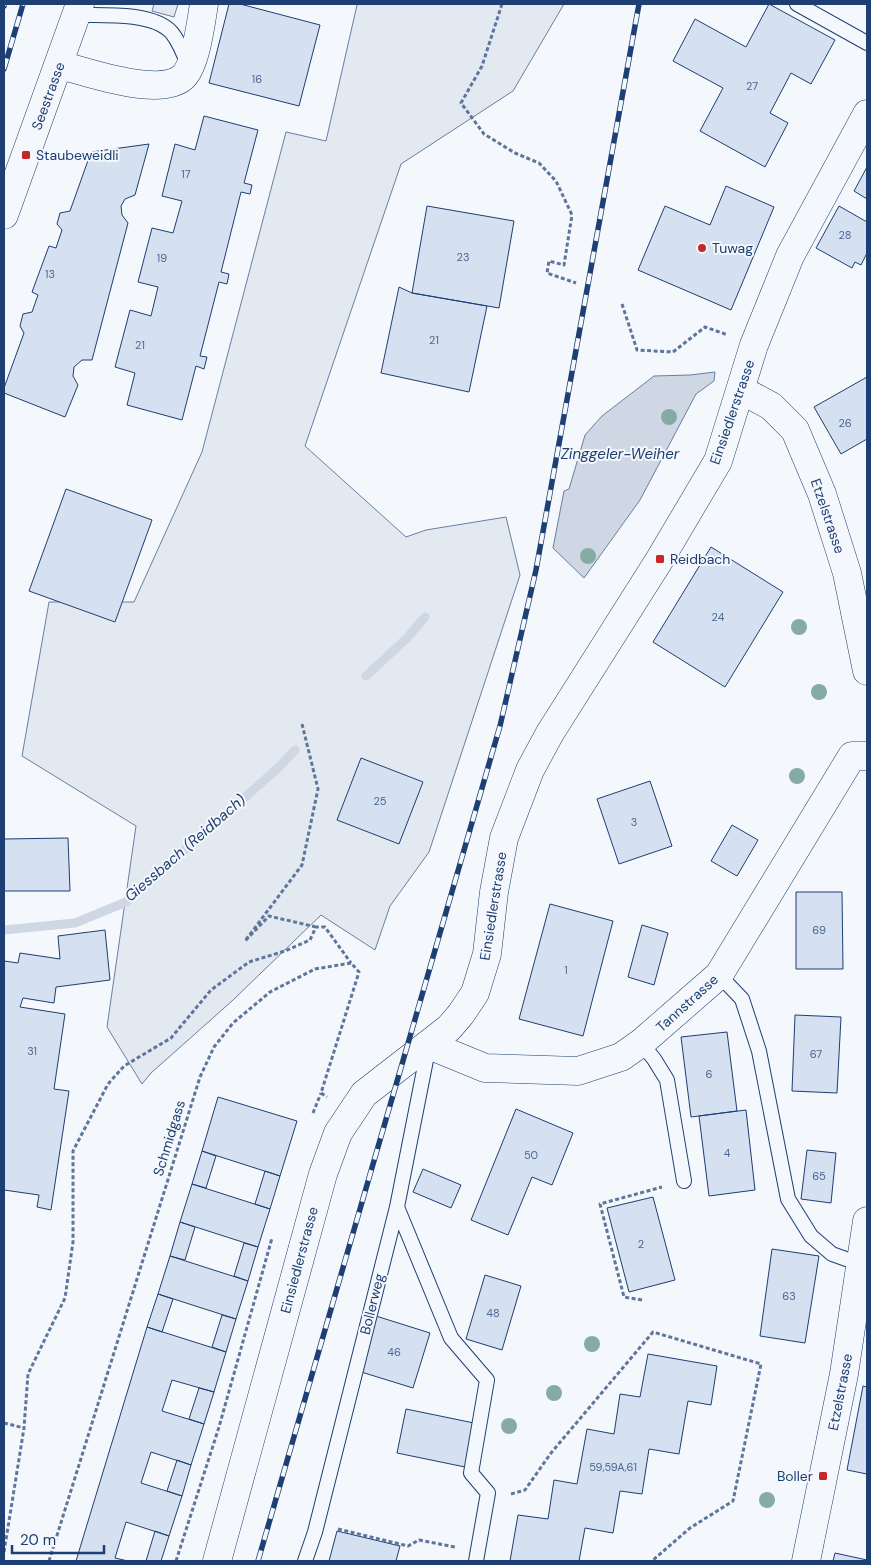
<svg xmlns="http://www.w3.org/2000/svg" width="871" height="1565" viewBox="0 0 871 1565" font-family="'DM Sans',sans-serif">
  <rect width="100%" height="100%" fill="#f4f7fb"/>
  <path fill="#e3e9f0" stroke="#687fa3" d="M355 4H564L513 91 401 164 305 446 406 537 426 530 506 517 520 575 429 852 390 906 375 950 321 915 232 1001 151 1073 142 1084 107 1027 136 826 22 756 49 602H134L202 452 286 132 326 141 357 5Z"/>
  <path fill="#e3e8f0" stroke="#687fa3" d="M154 4H178L174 17 152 11Z"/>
  <path fill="#cfd7e4" stroke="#687fa3" d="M715 372 714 381 696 394 640 500 584 578 553 548 564 491 569 489 585 435 602 416 654 376 690 375Z"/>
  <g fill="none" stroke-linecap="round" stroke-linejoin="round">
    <path stroke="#cfd7e4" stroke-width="9" d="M366 676 407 638 425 617
      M4 930 75 923 126 902 278 768 295 750"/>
  </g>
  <path fill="#d5e0f0" stroke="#1d3f73" d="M229 4H240L320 25 299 106 209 83Z
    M769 4 835 40 811 84 791 73 770 113 788 123 765 167 700 131 723 88 673 61 695 19 746 47Z
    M204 116 258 130 244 183 252 185 250 194 241 192 221 272 229 274 227 284 219 282 200 356 207 357 204 369 196 366 182 420 127 405 135 373 115 367 130 310 151 316 158 287 138 282 152 228 173 233 182 201 162 196 175 144 195 150Z
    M149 144 135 195 125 199 121 206 122 215 128 223 92 360H82L74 367 73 376 78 385 65 417 4 393V388L24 333 20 326 23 314 32 312 38 295 32 292 49 246 56 248 62 230 57 224 60 213 70 211 91 152Z
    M867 167V199L854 191Z
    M726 186 774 207 731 310 638 270 665 206 710 225Z
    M427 206 514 221 499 308 412 293Z
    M839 206 867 222V253L861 265 855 262 852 268 816 248Z
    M399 287 412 293 487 306 469 392 381 373Z
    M867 377V439L841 454 814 407Z
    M66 489 152 520 115 622 29 591Z
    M711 547 783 592 725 687 653 642Z
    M361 758 423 782 399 844 337 820Z
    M650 781 672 846 619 864 597 799Z
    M732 825 758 840 737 876 711 861Z
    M68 838 70 891H4V839Z
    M796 892H842L843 969H796Z
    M550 904 613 921 583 1036 519 1019Z
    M642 925 668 933 654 985 628 977Z
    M105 930 110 980 56 987 54 1003 23 998 20 1007 65 1014 54 1089 69 1091 51 1210 37 1207 39 1195 4 1190V961L18 963 20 953 60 959 58 936Z
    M795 1015 841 1017 837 1093 792 1091Z
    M727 1032 737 1111 691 1117 681 1037Z
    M218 1097 297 1121 280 1176 202 1151Z
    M516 1109 573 1133 552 1185 532 1177 508 1235 471 1220Z
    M746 1110 755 1190 709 1196 699 1116Z
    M807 1150 836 1153 831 1203 801 1199Z
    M202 1151 216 1156 206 1188 192 1184Z
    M423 1169 461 1185 451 1208 413 1192Z
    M265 1171 280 1176 270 1209 255 1204Z
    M192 1184 270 1209 258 1247 180 1222Z
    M653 1197 675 1280 629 1292 607 1208Z
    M180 1222 195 1227 185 1260 170 1256Z
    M244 1243 258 1247 248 1281 234 1276Z
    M772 1249 819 1256 805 1343 760 1336Z
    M170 1256 248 1281 236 1319 158 1294Z
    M485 1275 521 1286 502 1350 466 1339Z
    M158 1294 173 1299 162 1332 147 1327Z
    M222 1315 236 1319 226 1352 212 1347Z
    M376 1316 430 1333 413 1388 358 1371Z
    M147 1327 226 1352 214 1392 172 1380 162 1411 204 1424 191 1465 151 1452 141 1483 182 1496 169 1536 126 1522 115 1558 128 1561H76Z
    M648 1354 717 1366 711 1405 688 1401 679 1454 649 1449 642 1494 620 1491 613 1533 585 1528 579 1561H510L518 1515 548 1519 554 1480 577 1484 587 1429 614 1434 620 1394 640 1397Z
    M863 1386 867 1387V1474L847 1470Z
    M199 1388 214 1392 204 1424 189 1419Z
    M406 1409 474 1423 465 1467 397 1453Z
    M177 1460 191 1465 182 1496 167 1491Z
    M155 1531 169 1536 161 1561H146Z
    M337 1531 400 1546 396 1561H329Z
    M835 1553 867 1560V1561H833Z"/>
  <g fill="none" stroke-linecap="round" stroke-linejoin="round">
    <g stroke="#1d3f73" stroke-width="16">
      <path id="service" d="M797 4 867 43
        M77 15C103 15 154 12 172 33 179 42 184 54 188 65
        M719 975 742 999 759 1051 788 1199 811 1236 832 1254 860 1264
        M641 1043 654 1059 667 1080 684 1181
        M397 1207 451 1338 487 1380 471 1473 488 1493 476 1561
        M305 1561 315 1532 397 1207 429 1045"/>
    </g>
    <g stroke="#1d3f73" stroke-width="29">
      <path id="minor" d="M60 65C87 72 160 98 183 77 196 65 201 22 204 4
        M741 390 771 406 795 430 822 494 847 573 867 671
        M429 1045 485 1068 578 1071 621 1057 641 1043 719 975 852 756H867
        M806 1561 844 1374 867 1221"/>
    </g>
    <g stroke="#1d3f73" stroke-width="29">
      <path id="secondary" d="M217 1561 323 1174 338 1133 364 1094 449 1028 461 1014 475 993 487 954 494 892 504 838 530 770 550 733 660 559 718 461 754 345 790 256 867 114"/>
    </g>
    <g stroke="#1d3f73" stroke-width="29">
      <path id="primary" d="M4 215 80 4"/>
    </g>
    <path stroke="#5e769c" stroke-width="3" stroke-dasharray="4 2.5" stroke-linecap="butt" d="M502 4 482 66 461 103 484 134 515 153 539 163 556 181 572 215 564 265 549 261 547 273 576 283
      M622 304 637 350 673 352 705 327 728 335
      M302 724 318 789 302 865 245 941 269 916 316 927
      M313 1113 321 1093
      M642 1300 624 1297 600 1204 662 1187
      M4 1423 24 1428
      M511 1494 525 1490 551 1453 653 1332 761 1364 733 1501 690 1528 652 1561
      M338 1529 408 1546 419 1540 455 1547
      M4 1552 24 1428 28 1374 65 1298 73 1242V1151L108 1084 124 1066 171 1038 211 990 249 962 285 951 310 940 316 927H325L351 963
      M49 1561 200 1077 214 1047 233 1023 270 992 315 969 351 963 359 972 321 1093 327 1097
      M176 1561 219 1427 272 1238"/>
    <use href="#service" stroke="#f4f7fb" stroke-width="14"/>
    <use href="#minor" stroke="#f4f7fb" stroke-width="28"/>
    <use href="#secondary" stroke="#f4f7fb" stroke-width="28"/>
    <use href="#primary" stroke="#f4f7fb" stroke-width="28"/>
    <g stroke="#1d3f73" stroke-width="5.5">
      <path id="rail" d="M4 6V4
        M4 69 23 4
        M258 1561 500 726 536 570 639 4"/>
    </g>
    <use href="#rail" stroke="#f4f7fb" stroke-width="4" stroke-dasharray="11" stroke-linecap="butt"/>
  </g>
  <g fill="#86aba6">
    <circle cx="669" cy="417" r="8"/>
    <circle cx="588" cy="556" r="8"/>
    <circle cx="799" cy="627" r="8"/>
    <circle cx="819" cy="692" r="8"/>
    <circle cx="797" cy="776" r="8"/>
    <circle cx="592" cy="1344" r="8"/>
    <circle cx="554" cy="1393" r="8"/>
    <circle cx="509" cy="1426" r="8"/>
    <circle cx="767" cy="1500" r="8"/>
  </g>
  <g fill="#c62828" stroke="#f4f7fb" stroke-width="2">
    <rect x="21" y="150" width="10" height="10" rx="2.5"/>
    <circle cx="702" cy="248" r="5"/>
    <rect x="655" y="554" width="10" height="10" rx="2.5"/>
    <rect x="818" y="1471" width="10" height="10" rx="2.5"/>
  </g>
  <g text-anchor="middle" stroke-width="4" stroke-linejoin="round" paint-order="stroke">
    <g font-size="11" fill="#4b6792">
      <text x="257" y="83">16</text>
      <text x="752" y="90">27</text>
      <text x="186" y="178">17</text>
      <text x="845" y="239">28</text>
      <text x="463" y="261">23</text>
      <text x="162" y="262">19</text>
      <text x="50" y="278">13</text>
      <text x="434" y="344">21</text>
      <text x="140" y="349">21</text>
      <text x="845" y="427">26</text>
      <text x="718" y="621">24</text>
      <text x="380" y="805">25</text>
      <text x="634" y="826">3</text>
      <text x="819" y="934">69</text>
      <text x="566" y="974">1</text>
      <text x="32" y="1055">31</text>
      <text x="816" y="1058">67</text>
      <text x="709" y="1078">6</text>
      <text x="727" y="1157">4</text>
      <text x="531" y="1159">50</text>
      <text x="819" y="1180">65</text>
      <text x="641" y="1248">2</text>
      <text x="789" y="1300">63</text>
      <text x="493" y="1317">48</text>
      <text x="394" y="1356">46</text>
      <text x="613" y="1471">59,59A,61</text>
    </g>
    <g font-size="14" fill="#1d3f73" stroke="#f4f7fb">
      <text transform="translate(48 96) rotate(-70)" y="5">Seestrasse</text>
      <text transform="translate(732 412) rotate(-71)" y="5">Einsiedlerstrasse</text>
      <text transform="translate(828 516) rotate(71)" y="5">Etzelstrasse</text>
      <text transform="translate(493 906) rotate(-81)" y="5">Einsiedlerstrasse</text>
      <text transform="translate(687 1003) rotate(-42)" y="5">Tannstrasse</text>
      <text transform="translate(169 1138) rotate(-73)" y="5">Schmidgass</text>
      <text transform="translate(299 1260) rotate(-75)" y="5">Einsiedlerstrasse</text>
      <text transform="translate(372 1304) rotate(-76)" y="5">Bollerweg</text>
      <text transform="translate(840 1392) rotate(-79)" y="5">Etzelstrasse</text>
    </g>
    <g font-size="14" fill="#1d3f73" stroke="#f4f7fb" text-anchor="start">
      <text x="36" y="160">Staubeweidli</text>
      <text x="712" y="253">Tuwag</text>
      <text x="670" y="564">Reidbach</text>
      <text x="813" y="1481" text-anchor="end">Boller</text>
    </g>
    <g font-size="15" font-style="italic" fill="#1d3f73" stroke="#f4f7fb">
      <text x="620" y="459">Zinggeler-Weiher</text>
      <text transform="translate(185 848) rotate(-41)" y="5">Giessbach (Reidbach)</text>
    </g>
  </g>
  <rect width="871" height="1565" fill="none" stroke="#1d3f73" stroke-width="10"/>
  <path d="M12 1545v8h92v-8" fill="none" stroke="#1d3f73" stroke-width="2.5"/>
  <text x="20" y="1545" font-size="15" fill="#1d3f73" stroke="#f4f7fb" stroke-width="4" paint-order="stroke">20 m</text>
</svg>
